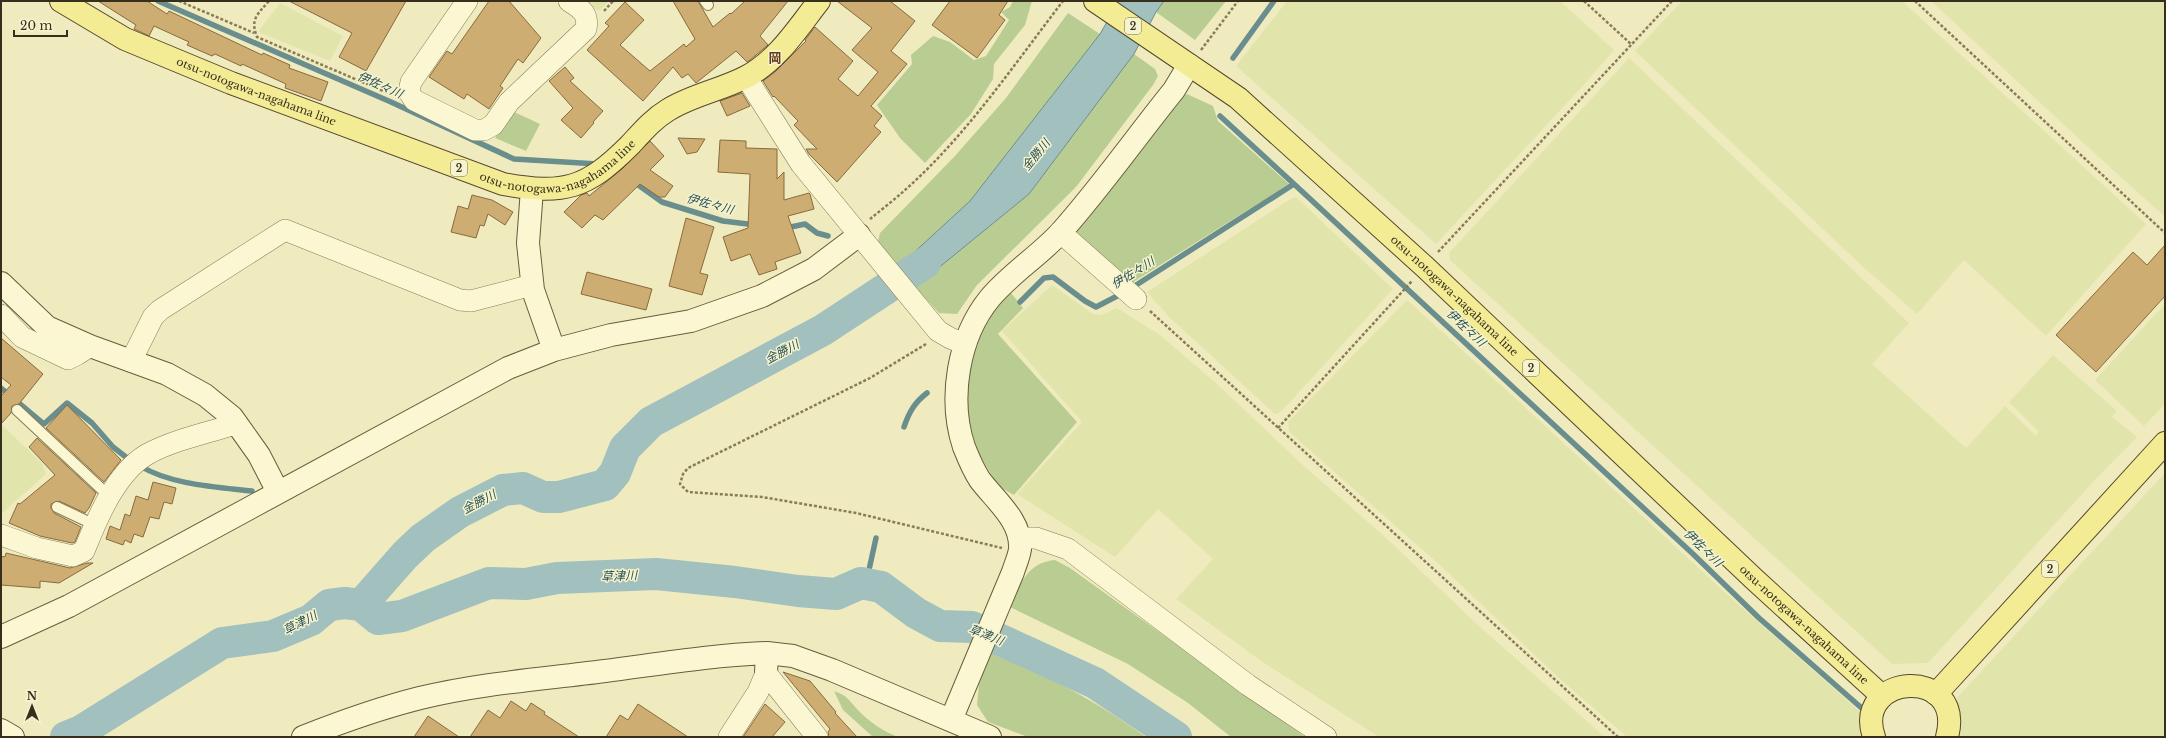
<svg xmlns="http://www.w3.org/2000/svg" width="2166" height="738" viewBox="0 0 2166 738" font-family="'Libre Baskerville','Noto Sans JP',serif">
  <rect width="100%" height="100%" fill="#efebbf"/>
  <path fill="#e1e5ac" d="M584 1H609L599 11Z
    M1287 1H1560L1614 50 1580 89 1436 244 1236 66Z
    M1682 1H1902L2146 224 2046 336 1964 260 1917 314 1861 265 1635 51Z
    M1931 1H2165V217L2078 138Z
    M280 3 343 36 330 61 258 32Z
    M1629 58 1909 323 1872 364 1966 448 2005 406 2036 436 2039 432 2009 402 2053 355 2117 411 2112 417 2137 437 2093 482 1928 663 1892 664 1450 260 1449 253Z
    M1296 197 1393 289 1281 412 1275 414 1169 317 1147 292 1292 198Z
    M1052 285 1093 314 1101 315 1117 308 1160 335 1216 383 1305 467 1383 535 1479 626 1605 737H1379L1264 663 1176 599 1213 559 1158 509 1115 557 1017 494 1082 422 1002 331Z
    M1407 300 1503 387 1720 588 1866 717 1870 737H1627L1561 680 1442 567 1289 432 1288 422Z
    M2165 304V404L2144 426 2095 380Z
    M1 424 42 463 46 474 1 514Z
    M2165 473V737H1953L1951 704Z"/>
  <path fill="#b9cd93" d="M1013 1H1032L1025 25 994 64 993 79 971 114 925 163 900 138 877 105 912 64 911 55 933 36 950 42 974 60 986 56 1009 20 1001 12 1010 7Z
    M1164 1H1226L1195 40 1156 12Z
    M1068 13 1100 34 970 201 897 268 877 245 880 233 954 157 1006 98Z
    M1134 54 1155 69 1158 76 1153 85 1076 187 977 285 957 314 939 313 915 287 1029 194Z
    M1187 94 1213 106 1218 121 1289 184 1130 284 1079 240 1076 231 1182 97Z
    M512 111 540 124 526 151 495 138Z
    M1011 293 1023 308 998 334 1077 422 1014 495C1009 492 1004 490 1000 487 995 483 992 475 988 469 955 418 960 332 1011 293Z
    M1055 560 1070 568 1305 737H1231L1188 703 1128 664 1010 607C1021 584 1026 563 1055 560Z
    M992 651C1046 675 1098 702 1146 737H1028L988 722 977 705 979 684Z
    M834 691C848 696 848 699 857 709 869 722 883 731 898 737H873L843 710Z"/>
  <path fill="#a2c0be" stroke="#698e8d" d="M1119 1H1164L1156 12 1134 54 1029 194 915 287 897 268 970 201 1100 34Z"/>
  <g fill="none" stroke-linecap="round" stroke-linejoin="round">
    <path stroke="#698e8d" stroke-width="5.5" d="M158 1 391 102 514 159 598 164
      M1233 58 1274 1
      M1220 116 1294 184
      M634 182 662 202 723 221 756 225
      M786 228 805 224 817 233 828 236
      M1130 289 1294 184 1693 554 1759 618 1865 711
      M1020 302 1044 278 1053 277 1085 301 1096 307 1123 293
      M1 388 44 424 67 403 92 423 113 447 131 461
      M904 427C909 412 915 402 927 393
      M140 466C172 485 216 487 252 491
      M861 583 867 579 876 538"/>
    <path stroke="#a2c0be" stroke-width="32" d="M361 605 405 555 423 538 460 512 503 490 523 488 543 497H559L605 485 615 473 625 448 651 422 823 330 925 263
      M66 737 81 731 222 643 273 636 311 620 329 605 345 603 361 605 378 619 402 616 489 583 526 584 557 578 656 574 735 582 798 591 836 594 861 583 881 587 916 613 940 626 972 627 1095 683 1176 737"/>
  </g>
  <path fill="#cead73" stroke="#886b3c" d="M98 1H147L167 14 169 11 262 55 263 53 290 65 289 68 328 82 321 101 285 88 286 84 242 64 241 66 215 54 212 56 187 45 189 42 154 26 149 36 141 32 134 29 136 25Z
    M289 1H406L366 71 339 57 352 33Z
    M489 1H509L541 38 523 63 518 59 500 86 503 88 489 109 467 94 464 99 429 77 447 51 452 54Z
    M673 1H698L713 27 730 13 731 14 745 1H788L760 36 768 45 750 60 747 62 736 51 696 83 688 74 682 78 673 67 643 101 587 50 609 26 605 23 625 2 644 20 620 45 650 71 684 44 686 47 695 39Z
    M837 1H890L915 21 891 51 907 64 871 106 882 116 874 126 881 132 837 182 809 154 806 149H817L794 125 798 121 774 96 773 97 763 81 776 71 806 41 805 40 815 27 853 61 838 79 858 96 878 72 852 50 872 28Z
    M950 1H1008L999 15 1005 20 977 58 932 25Z
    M565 67 574 78 570 81 603 111 593 122 594 123 581 138 561 120 573 108 549 81Z
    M742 93 750 106 727 116 720 101Z
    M678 138 705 139 697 152 687 154Z
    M720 140 746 141V148L777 149V179L784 172V200L809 193 810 194 814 209 788 216 801 253 775 262 777 269 759 275 750 254 731 261 723 237 748 228 750 174 718 172Z
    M650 141 664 156 650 170 673 186 665 197H659L640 184 603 220 595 215 582 228 564 212 581 195 587 193 589 196 622 169Z
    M472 195 492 200 513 212 505 225 488 214 484 226 480 225 476 238 451 232 458 206 468 209Z
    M686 218 714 227 700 273 708 275 702 295 669 286Z
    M2165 245V296L2096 372 2056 335 2133 252 2147 265Z
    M587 272 652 289 646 310 581 294Z
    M1 338 43 374 19 404 12 406 11 413 1 424V396L11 385 1 377Z
    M67 405 121 460 104 482 46 428Z
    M37 438 96 493 89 508 85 513 59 501 51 504V508L54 513 81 527 75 542 72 543 40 536 9 523 18 503 20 504 55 475 29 447Z
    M153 482 176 488 172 504 164 502 159 519 150 517 143 537 134 534 131 543 125 540 123 545 106 539 110 526 120 530 125 514 130 516 136 496 148 500Z
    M6 553 70 568 87 563H93L59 583 40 581V588L1 585V556L5 557Z
    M783 672 810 681 836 712 835 713 857 737H829L828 732 830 729Z
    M511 701 526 711 531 703 545 712 544 714 579 737H470L488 710 500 718Z
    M638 704 688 737H606L620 715 628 720Z
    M765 704 785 722 772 737H743Z
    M428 716 459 737H414Z"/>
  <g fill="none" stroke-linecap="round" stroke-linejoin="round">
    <g stroke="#887c57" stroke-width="12">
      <path id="lane" d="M705 1 708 5
        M17 410 109 496
        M57 507 95 525"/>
    </g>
    <g stroke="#887c57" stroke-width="22">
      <path id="street" d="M467 1 411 82 409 92 414 100 475 130H484L493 125 509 102 586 29C589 13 581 9 569 1
        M746 77 801 164 938 331 950 338 965 344
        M1060 232 1136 299
        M1 315 22 337 68 359 78 354 90 346
        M131 361 153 317 160 310 285 230 460 300 471 301 532 285
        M1 535 37 548 73 556 84 551C97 519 115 474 146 455 170 441 209 432 236 424
        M1019 538H1036L1068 549 1248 685 1326 737
        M766 673 817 737
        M729 737 758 692 766 673"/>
    </g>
    <g stroke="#695c3a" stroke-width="24">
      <path id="secondary" d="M532 189 528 243 533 290 554 350
        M1 283 47 327 90 346 167 374 205 395 232 417 259 455 278 492
        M1 637 69 606 508 368 554 350 611 335 691 321 762 296 814 269 859 235
        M767 653 793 656 832 670 990 737
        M951 720 1013 572C1015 565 1019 557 1020 549 1022 521 995 500 980 480 974 471 968 457 964 447 948 399 958 337 990 298 1011 273 1039 256 1061 232 1101 187 1136 137 1174 90L1189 65
        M1 730 13 737
        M303 737C341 722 380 708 420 698 481 683 544 679 605 671 659 664 713 655 767 653L766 673"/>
    </g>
    <g stroke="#55482b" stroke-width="24">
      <g id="primary">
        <path id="s1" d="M61 1 125 39 231 83 503 184C564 195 586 189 630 145 642 132 653 119 668 110 692 95 721 90 746 77 778 60 797 29 819 1"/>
        <path id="s2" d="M1095 1 1238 98 1425 267 1754 579 1882 696"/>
        <path d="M1936 694 2165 443"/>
        <path d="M1874 737C1852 673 1966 665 1947 737"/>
      </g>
    </g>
    <path stroke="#887c57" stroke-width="2.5" stroke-dasharray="3 2" stroke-linecap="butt" d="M179 1 254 33
      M269 1C257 15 250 19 257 37L390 94
      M1584 1 1632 45
      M1915 1 2165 233
      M604 11 613 1
      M1201 50 1238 1
      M870 219C881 210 894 200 905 190 966 136 1013 66 1063 1
      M1438 252 1672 1
      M1150 311 1618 737
      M926 344 870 378 688 468 683 474 680 484 688 492 762 497 856 513 1002 548
      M1278 428 1412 281"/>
    <use href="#lane" stroke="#faf7d2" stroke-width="10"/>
    <use href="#street" stroke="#faf7d2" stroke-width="21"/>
    <use href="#secondary" stroke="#faf7d2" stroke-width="22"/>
    <use href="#primary" stroke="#f4ec95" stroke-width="22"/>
  </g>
  <g text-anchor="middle" stroke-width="3" stroke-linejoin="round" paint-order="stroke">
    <g fill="#f6f4ce" stroke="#706a51" stroke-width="1">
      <rect x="1125" y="18" width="16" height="16" rx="3"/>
      <rect x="451" y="160" width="16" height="16" rx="3"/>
      <rect x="1523" y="360" width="16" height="16" rx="3"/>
      <rect x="2042" y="561" width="16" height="16" rx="3"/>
    </g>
    <g font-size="10" font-weight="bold" fill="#372f1c">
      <text x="1133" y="30">2</text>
      <text x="459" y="172">2</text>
      <text x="1531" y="372">2</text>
      <text x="2050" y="573">2</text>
    </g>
    <g font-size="11" fill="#372f1c" stroke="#f6f4ce">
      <text dy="4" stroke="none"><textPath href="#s1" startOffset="216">otsu-notogawa-nagahama line</textPath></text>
      <text dy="4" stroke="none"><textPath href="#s1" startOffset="540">otsu-notogawa-nagahama line</textPath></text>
      <text dy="4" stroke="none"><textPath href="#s2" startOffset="466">otsu-notogawa-nagahama line</textPath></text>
      <text dy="4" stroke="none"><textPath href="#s2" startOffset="946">otsu-notogawa-nagahama line</textPath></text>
    </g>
    <g font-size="12" font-style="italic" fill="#2b5057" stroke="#f6f4ce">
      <text transform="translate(380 85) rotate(24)" y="4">伊佐々川</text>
      <text transform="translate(1036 155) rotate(-51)" y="4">金勝川</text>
      <text transform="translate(710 204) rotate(15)" y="4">伊佐々川</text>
      <text transform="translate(1133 273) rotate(-32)" y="4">伊佐々川</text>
      <text transform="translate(1466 328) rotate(43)" y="4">伊佐々川</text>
      <text transform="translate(782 352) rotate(-28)" y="4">金勝川</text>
      <text transform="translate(479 502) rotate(-28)" y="4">金勝川</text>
      <text transform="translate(1703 548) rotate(44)" y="4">伊佐々川</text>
      <text transform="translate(619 576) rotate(-2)" y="4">草津川</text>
      <text transform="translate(300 623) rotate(-28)" y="4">草津川</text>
      <text transform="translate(986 635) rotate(21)" y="4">草津川</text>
    </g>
    <g font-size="13" font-weight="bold" fill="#653a1a" stroke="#f6f4ce">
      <text x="775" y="63">岡</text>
    </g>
  </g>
  <rect width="2166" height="738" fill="none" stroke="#372f1c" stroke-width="4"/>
  <g transform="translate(32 706)" stroke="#f6f4ce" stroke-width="3" paint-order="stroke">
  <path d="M0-3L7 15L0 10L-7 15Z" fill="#372f1c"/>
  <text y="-6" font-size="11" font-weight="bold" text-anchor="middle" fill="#372f1c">N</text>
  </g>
  <path d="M14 30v6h53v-6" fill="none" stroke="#372f1c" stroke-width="2"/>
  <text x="20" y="30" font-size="12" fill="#372f1c" stroke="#f6f4ce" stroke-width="3" paint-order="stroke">20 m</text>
</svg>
